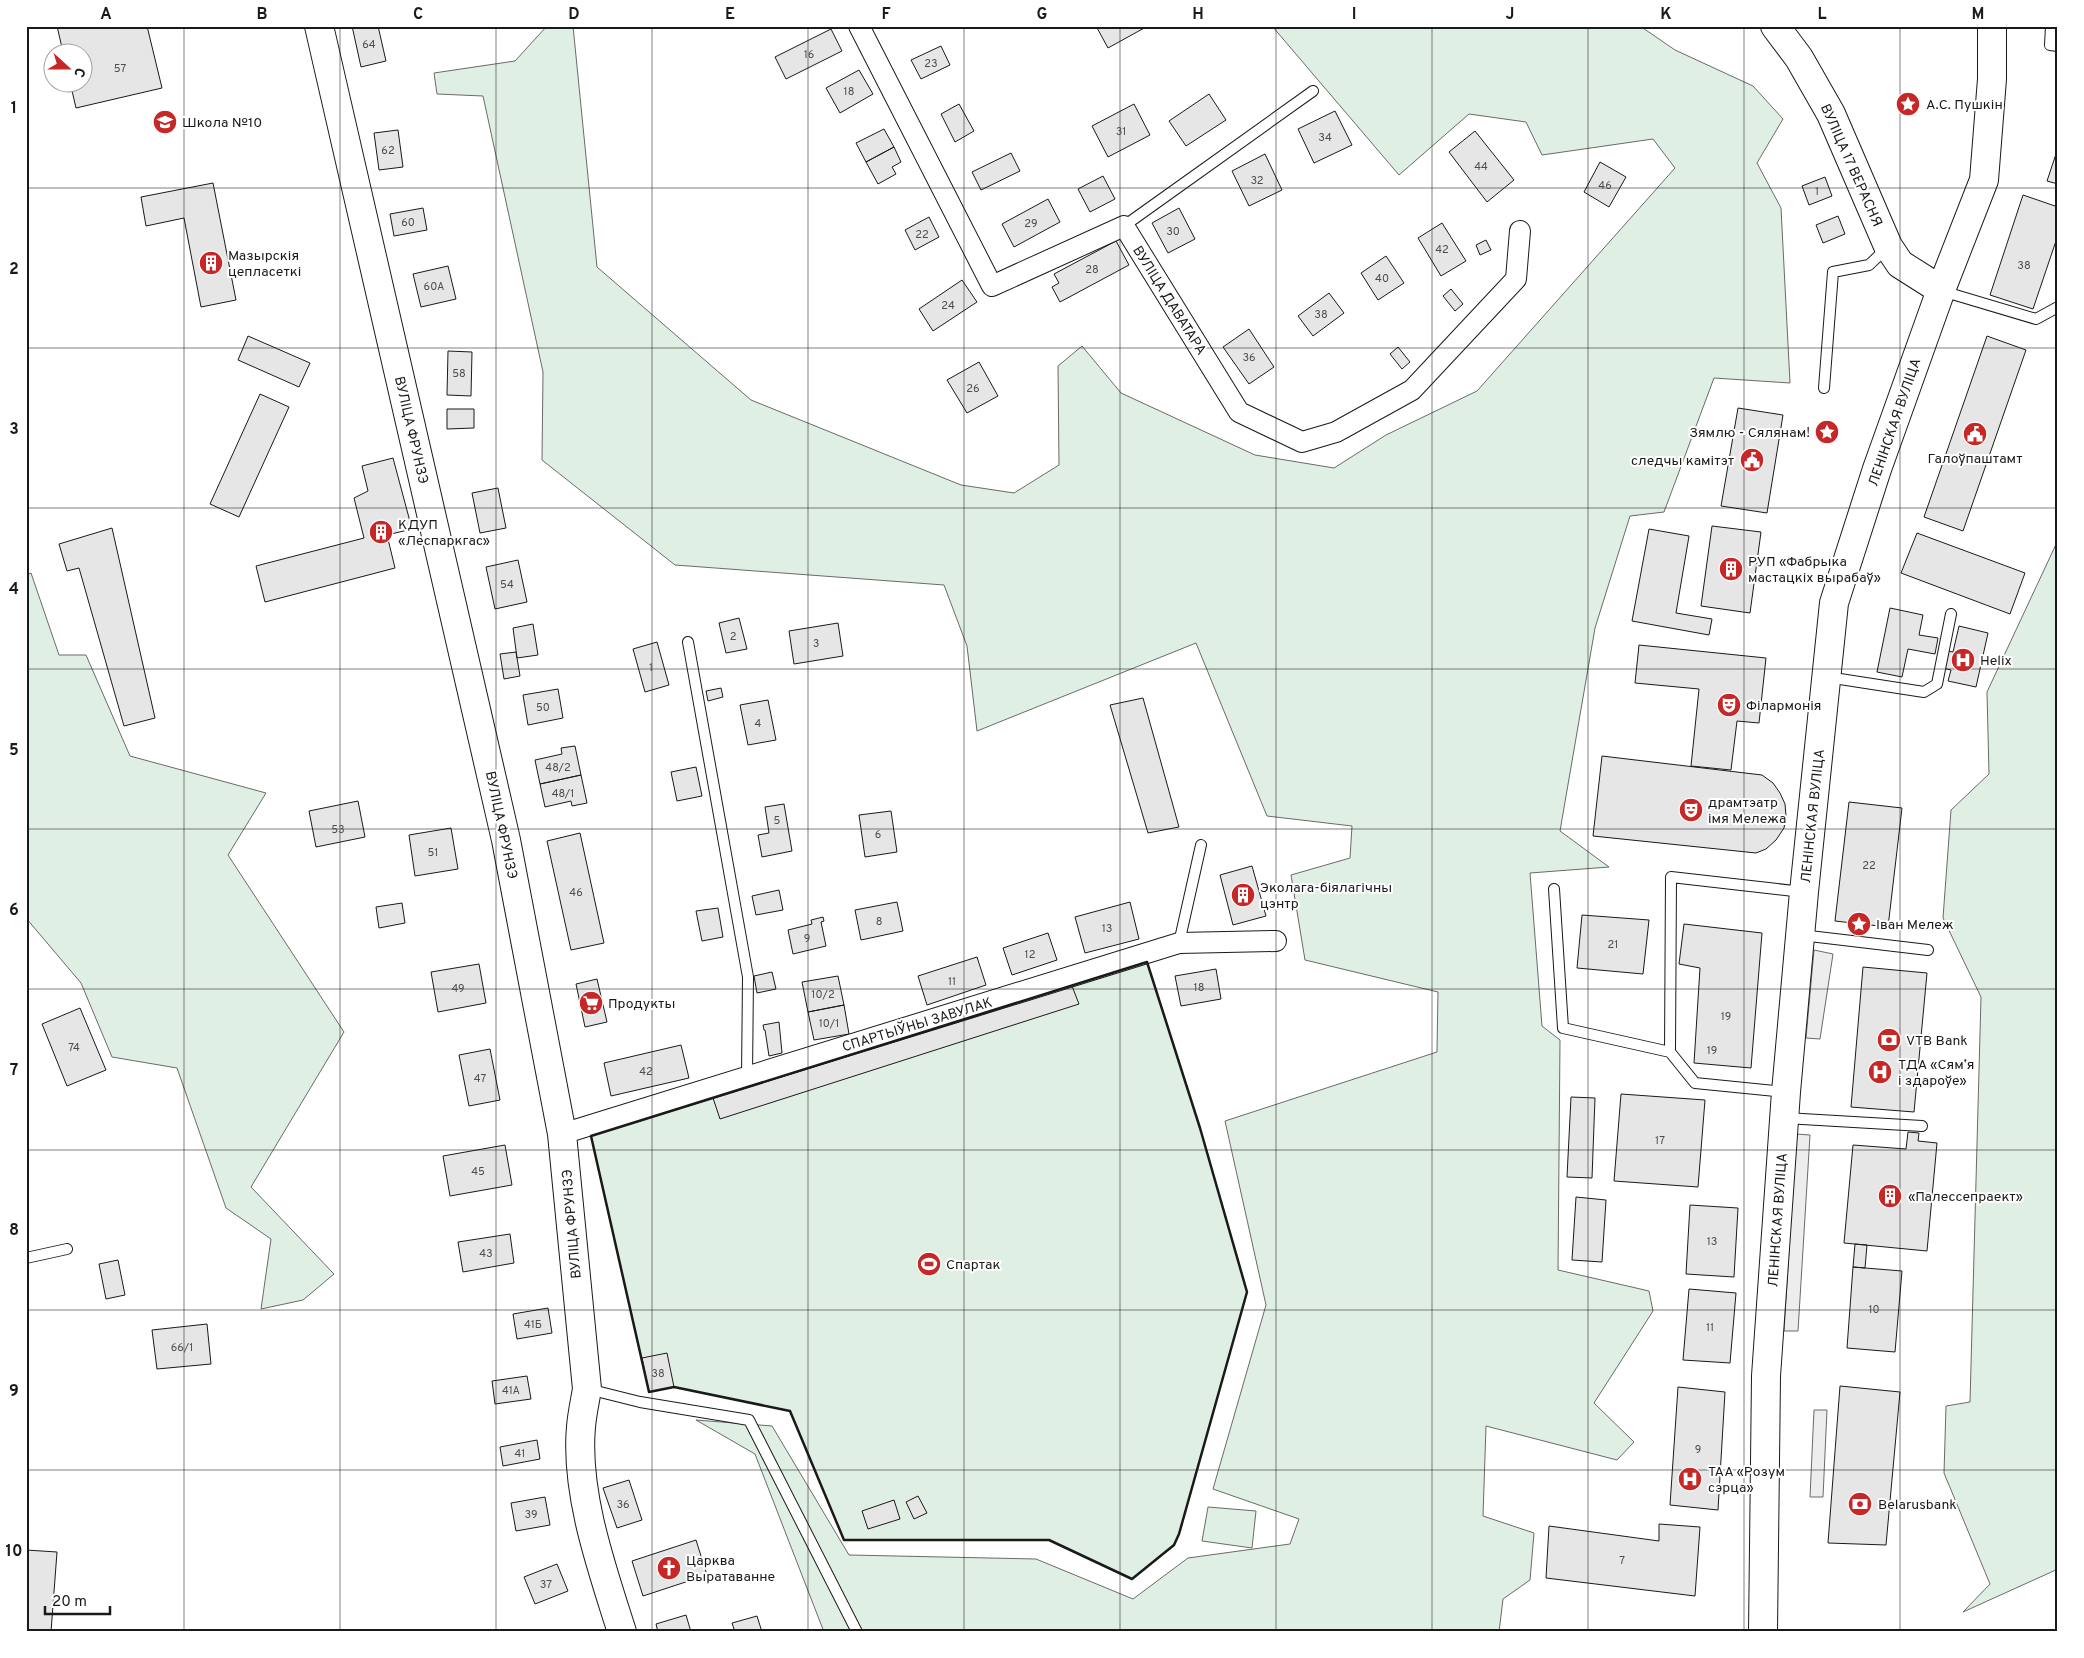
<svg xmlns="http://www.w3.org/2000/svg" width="2084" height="1658" viewBox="0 0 2084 1658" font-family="Overpass,sans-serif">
  <rect width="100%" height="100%" fill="#fff"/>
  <path fill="#e0efe3" stroke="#6a6a6a" d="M547 26H573L597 267 751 400 961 485 1014 493 1059 465 1058 366 1082 346 1121 393 1255 455 1334 468 1386 435 1477 391 1675 168 1653 139 1542 155 1526 122 1469 114 1399 175 1272 26H1640L1675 50 1753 86 1783 119 1757 163 1781 208 1790 383 1714 378 1664 512 1630 516 1595 628 1560 831 1609 867 1530 873 1542 1026 1560 1040 1558 1270 1649 1291 1653 1311 1594 1403 1634 1442 1617 1460 1486 1426 1483 1516 1534 1533 1530 1580 1503 1599 1499 1632H824L755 1454 696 1420 772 1426 849 1555 1036 1559 1133 1599 1188 1558 1290 1544 1299 1519 1213 1489 1266 1305 1225 1121 1437 1052 1438 992 1305 960 1291 875 1350 858 1352 826 1267 816 1196 643 977 731 967 646 944 585 675 565 542 460 543 372 483 96 437 94 434 73 515 61Z
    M2058 540V1569L1963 1612 1990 1584 1944 1473 1946 1406 1970 1402 1981 997 1943 918 1951 810 1989 774 1987 692Z
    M31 573 59 655H86L130 756 266 793 228 855 344 1032 251 1187 334 1274 303 1300 261 1309 271 1239 226 1208 177 1068 112 1057 81 983 26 918V575Z
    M1147 962 1200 1128 1247 1292 1179 1534 1174 1545 1132 1579 1049 1540H844L790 1411 674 1387 649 1392 591 1136Z
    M1208 1507 1256 1511 1252 1548 1202 1541Z"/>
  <path fill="#ededed" stroke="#6a6a6a" d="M1814 950 1833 954 1820 1039 1806 1038Z
    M1796 1134 1810 1135 1798 1331H1784Z
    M1814 1410H1827L1823 1497H1810Z"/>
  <path fill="#e6e6e6" stroke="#1a1a1a" d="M57 26H147L162 88 76 108 70 82H82V52H63Z
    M352 26H378L386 61 361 67Z
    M1096 26H1145L1146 27 1108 48Z
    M831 29 842 51 786 79 775 57Z
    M941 46 950 65 921 79 911 60Z
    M859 70 873 94 840 113 826 88Z
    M1209 94 1226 120 1186 146 1169 121Z
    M959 104 974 131 955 142 941 114Z
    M1134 104 1150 135 1108 157 1092 126Z
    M1335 111 1352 145 1314 163 1298 129Z
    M884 129 894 147 866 162 856 143Z
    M398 130 403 167 379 170 374 133Z
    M1475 131 1514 180 1487 202 1449 152Z
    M894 147 901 162 892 167 896 174 878 184 866 162Z
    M2058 148V184L2047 181Z
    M1011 153 1020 171 981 190 972 172Z
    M1265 154 1282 190 1249 206 1232 171Z
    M1600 162 1626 177 1609 207 1584 192Z
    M1103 176 1115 199 1090 212 1078 189Z
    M1825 177 1832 196 1809 205 1802 186Z
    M213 183 236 300 201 307 184 218 146 226 141 197Z
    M2023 195 2058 207V235L2033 309 1990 295Z
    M1048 199 1060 222 1014 247 1002 224Z
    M423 208 427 230 394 236 390 214Z
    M1179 208 1195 239 1168 253 1152 223Z
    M1838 216 1845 234 1823 243 1816 225Z
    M929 217 939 237 915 250 905 230Z
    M1442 223 1466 261 1441 276 1418 238Z
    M1486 240 1491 250 1480 255 1476 245Z
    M1116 241 1129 265 1060 302 1052 287 1059 283 1054 274Z
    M1386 256 1404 283 1378 300 1361 273Z
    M448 266 456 299 421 307 413 274Z
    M962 280 977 302 933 331 919 309Z
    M1451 289 1463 304 1455 311 1443 296Z
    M1329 293 1344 313 1313 336 1298 316Z
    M1249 329 1274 367 1249 384 1223 347Z
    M248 336 310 363 299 387 238 360Z
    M1987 336 2026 350 1963 531 1924 517Z
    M1398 347 1410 362 1402 369 1390 354Z
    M448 351 472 352 471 396 447 395Z
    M979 362 998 396 967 413 947 380Z
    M260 394 289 407 239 517 210 504Z
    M1738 408 1783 415 1767 513 1721 506Z
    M447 409H474V428L447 429Z
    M393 458 412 529 387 535 395 568 265 602 256 566 364 538 354 498 368 491 362 466Z
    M498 488 506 528 480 533 472 493Z
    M1712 526 1761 532 1750 613 1701 606Z
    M112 528 155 718 124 726 79 568 67 571 59 544Z
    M1649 529 1689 536 1676 613 1712 619 1709 635 1632 621Z
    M1917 533 2025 573 2010 614 1901 573Z
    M518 560 527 602 495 609 486 567Z
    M1890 608 1923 615 1919 635 1938 638 1935 654 1908 649 1902 677 1877 672Z
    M739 618 747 649 726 653 719 623Z
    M838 623 843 656 794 664 789 631Z
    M533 624 538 655 517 658 513 628Z
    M1959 626 1988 633 1976 687 1948 681 1951 670 1943 668 1947 651 1953 652Z
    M657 642 669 685 645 692 633 649Z
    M1639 645 1766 658 1759 723 1737 721 1731 770 1691 766 1699 689 1635 683Z
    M516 652 520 676 504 679 500 654Z
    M721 688 723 697 708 701 706 691Z
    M558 689 563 718 528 725 523 695Z
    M1143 698 1179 827 1148 833 1110 705Z
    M768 700 776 740 748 745 740 705Z
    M575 746 581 775 540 784 535 760 562 754 561 748Z
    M1602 756 1762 775 1773 783 1780 793 1785 804 1786 816 1784 828 1776 840 1766 849 1756 853 1593 836Z
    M696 767 702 796 677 801 671 772Z
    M581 775 587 803 572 806 571 801 545 807 540 784Z
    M358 801 365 837 316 847 309 811Z
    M1849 802 1902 808 1888 927 1835 921Z
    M784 804 792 851 762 857 758 835 769 833 765 807Z
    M891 811 897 852 865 857 859 815Z
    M451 828 458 869 415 876 409 835Z
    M580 833 604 943 571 950 547 841Z
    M1252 866 1266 916 1233 925 1220 875Z
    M779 890 783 910 756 915 752 896Z
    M897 902 903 931 861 940 855 910Z
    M1130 902 1139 939 1085 953 1075 917Z
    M402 903 405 923 379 928 376 907Z
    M718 908 723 937 702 941 696 911Z
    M1582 915 1649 920 1643 974 1577 968Z
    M823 917 824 921 821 922 826 946 793 954 788 930 812 924 811 920Z
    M1684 924 1762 933 1751 1068 1694 1063 1700 968 1679 964Z
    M1048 933 1057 960 1012 975 1003 948Z
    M977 957 986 985 927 1005 918 976Z
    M479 964 486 1003 438 1012 431 972Z
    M1863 967 1927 973 1914 1112 1851 1107Z
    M1216 969 1221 999 1181 1006 1175 976Z
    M772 972 776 989 757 993 754 976Z
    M838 976 844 1005 808 1012 802 982Z
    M597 979 607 1022 585 1027 576 984Z
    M1072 986 1079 1004 720 1119 713 1098Z
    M844 1005 849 1034 814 1040 808 1012Z
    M80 1008 106 1070 67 1086 42 1024Z
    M779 1022 782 1053 769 1056 765 1030H764L763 1025Z
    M681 1045 689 1078 611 1096 604 1063Z
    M490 1049 500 1100 469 1106 459 1055Z
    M1621 1094 1705 1100 1698 1187 1614 1181Z
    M1571 1097 1595 1098 1592 1178 1567 1177Z
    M1908 1132 1919 1133 1918 1141 1937 1143 1927 1251 1844 1243 1853 1145 1906 1149Z
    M505 1145 512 1185 450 1196 443 1156Z
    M1576 1197 1606 1200 1602 1262 1572 1260Z
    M1690 1205 1738 1208 1734 1277 1686 1274Z
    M510 1234 514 1263 463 1272 458 1242Z
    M1855 1244 1867 1245 1865 1268 1853 1267Z
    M118 1260 125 1295 106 1299 99 1264Z
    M1853 1267 1902 1271 1895 1352 1847 1348Z
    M1689 1289 1736 1293 1730 1363 1683 1360Z
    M548 1308 552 1333 517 1339 513 1314Z
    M207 1324 211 1364 157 1369 152 1330Z
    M667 1353 674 1387 649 1392 642 1358Z
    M527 1376 531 1399 495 1404 492 1381Z
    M1840 1386 1900 1392 1886 1545 1828 1543Z
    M1678 1387 1725 1392 1718 1510 1670 1505Z
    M537 1440 540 1459 503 1466 500 1447Z
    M629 1480 642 1520 617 1528 603 1488Z
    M918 1496 927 1513 914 1519 906 1502Z
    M545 1497 550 1525 516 1531 511 1503Z
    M894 1500 900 1519 868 1529 862 1511Z
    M1659 1524 1700 1527 1695 1596 1546 1578 1549 1526 1659 1541Z
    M696 1540 707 1575 643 1596 632 1561Z
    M26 1550 57 1552 51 1632H26Z
    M557 1564 568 1591 535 1604 524 1577Z
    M686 1615 691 1632H658L656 1624Z
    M757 1616 762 1632H735L732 1623Z"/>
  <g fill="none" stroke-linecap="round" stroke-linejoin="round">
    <g stroke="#1a1a1a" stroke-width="12">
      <path id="lane" d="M2051 26 2050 45 2058 46
        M1124 226 1313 91
        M1942 291 2036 319 2058 307
        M1824 388 1833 272 1869 265 1888 247
        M688 642 748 977 747 1076
        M1827 677 1924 692 1937 684 1951 614
        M1554 889 1563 1028 1670 1052 1695 1083 1785 1092
        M1801 935 1928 950
        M1179 943 1201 845
        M1670 1052 1671 877 1803 892
        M1785 1118 1922 1126
        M26 1258 67 1249
        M588 1389 640 1402 749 1420 857 1632"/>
    </g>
    <g stroke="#1a1a1a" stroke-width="22">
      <path id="street" d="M859 26 992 286 1124 226 1239 412 1302 442 1336 432 1412 390 1516 279 1520 231
        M562 1134 1179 943 1276 941"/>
    </g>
    <g stroke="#1a1a1a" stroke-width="30">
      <path id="secondary" d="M319 26 506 840 562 1134 587 1389C585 1401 582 1414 581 1427 575 1493 602 1569 622 1632
        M1775 26 1799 58 1831 114 1888 246 1900 264 1941 290
        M1763 1632 1766 1376 1786 1092 1804 892 1834 603 1877 469 1941 290 1984 180 1992 79V26"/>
    </g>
    <use href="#lane" stroke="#fff" stroke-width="10"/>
    <use href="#street" stroke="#fff" stroke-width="20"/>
    <use href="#secondary" stroke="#fff" stroke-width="28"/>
    <path stroke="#1a1a1a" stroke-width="2.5" d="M1147 962 1200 1128 1247 1292 1179 1534 1174 1545 1132 1579 1049 1540H844L790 1411 674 1387 649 1392 591 1136Z"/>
  </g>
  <path fill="none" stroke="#1a1a1a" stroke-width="1" stroke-opacity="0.55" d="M184 26V1632M340 26V1632M496 26V1632M652 26V1632M808 26V1632M964 26V1632M1120 26V1632M1276 26V1632M1432 26V1632M1588 26V1632M1744 26V1632M1900 26V1632M26 188H2058M26 348H2058M26 508H2058M26 669H2058M26 829H2058M26 989H2058M26 1150H2058M26 1310H2058M26 1470H2058"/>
  <defs>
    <g id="sight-disc" transform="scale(1.25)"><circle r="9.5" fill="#c62828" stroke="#fff"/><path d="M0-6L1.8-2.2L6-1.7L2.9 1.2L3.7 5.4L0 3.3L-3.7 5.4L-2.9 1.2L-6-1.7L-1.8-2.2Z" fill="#fff"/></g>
    <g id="school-disc" transform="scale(1.25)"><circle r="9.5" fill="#c62828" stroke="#fff"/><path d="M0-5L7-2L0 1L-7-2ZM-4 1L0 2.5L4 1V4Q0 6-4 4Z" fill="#fff"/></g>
    <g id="building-disc" transform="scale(1.25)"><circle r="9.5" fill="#c62828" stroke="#fff"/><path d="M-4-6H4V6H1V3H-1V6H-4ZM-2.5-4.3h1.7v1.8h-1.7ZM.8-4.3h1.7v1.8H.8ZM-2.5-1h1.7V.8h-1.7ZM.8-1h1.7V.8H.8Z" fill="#fff"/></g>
    <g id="civic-disc" transform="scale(1.25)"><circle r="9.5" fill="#c62828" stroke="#fff"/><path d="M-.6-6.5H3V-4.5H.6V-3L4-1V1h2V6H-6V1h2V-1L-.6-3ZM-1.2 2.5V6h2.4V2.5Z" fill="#fff"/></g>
    <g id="hospital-disc" transform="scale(1.25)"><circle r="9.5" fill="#c62828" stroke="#fff"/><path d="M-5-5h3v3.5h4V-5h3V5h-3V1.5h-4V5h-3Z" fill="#fff"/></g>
    <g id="theatre-disc" transform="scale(1.25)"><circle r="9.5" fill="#c62828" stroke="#fff"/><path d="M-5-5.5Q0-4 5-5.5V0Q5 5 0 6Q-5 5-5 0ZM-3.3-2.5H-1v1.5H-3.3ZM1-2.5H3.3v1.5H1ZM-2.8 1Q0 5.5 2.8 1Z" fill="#fff"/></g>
    <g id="supermarket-disc" transform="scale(1.25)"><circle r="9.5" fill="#c62828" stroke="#fff"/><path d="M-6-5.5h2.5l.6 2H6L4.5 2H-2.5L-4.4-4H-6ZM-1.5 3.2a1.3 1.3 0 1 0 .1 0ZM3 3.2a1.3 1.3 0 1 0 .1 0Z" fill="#fff"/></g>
    <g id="bank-disc" transform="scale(1.25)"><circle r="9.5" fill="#c62828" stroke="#fff"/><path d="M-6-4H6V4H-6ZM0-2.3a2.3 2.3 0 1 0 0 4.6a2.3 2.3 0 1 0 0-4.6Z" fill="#fff"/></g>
    <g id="stadium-disc" transform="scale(1.25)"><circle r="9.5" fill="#c62828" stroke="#fff"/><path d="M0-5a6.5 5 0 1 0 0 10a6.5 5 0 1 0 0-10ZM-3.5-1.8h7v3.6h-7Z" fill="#fff"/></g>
    <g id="church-disc" transform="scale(1.25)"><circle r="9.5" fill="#c62828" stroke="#fff"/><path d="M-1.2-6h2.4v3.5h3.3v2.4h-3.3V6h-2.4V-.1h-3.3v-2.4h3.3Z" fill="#fff"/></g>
  </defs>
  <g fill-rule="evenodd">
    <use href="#sight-disc" x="1908" y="104"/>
    <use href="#school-disc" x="165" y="122"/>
    <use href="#building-disc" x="211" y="263"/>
    <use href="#sight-disc" x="1827" y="432"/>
    <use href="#civic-disc" x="1975" y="434"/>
    <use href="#civic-disc" x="1752" y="460"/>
    <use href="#building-disc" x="381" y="532"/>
    <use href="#building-disc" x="1731" y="569"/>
    <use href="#hospital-disc" x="1963" y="660"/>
    <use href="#theatre-disc" x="1729" y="705"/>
    <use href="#theatre-disc" x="1691" y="810"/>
    <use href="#building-disc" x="1243" y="895"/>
    <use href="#sight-disc" x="1859" y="924"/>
    <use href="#supermarket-disc" x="591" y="1003"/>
    <use href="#bank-disc" x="1889" y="1040"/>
    <use href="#hospital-disc" x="1880" y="1072"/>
    <use href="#building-disc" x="1890" y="1196"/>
    <use href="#stadium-disc" x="929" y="1264"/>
    <use href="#hospital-disc" x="1690" y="1479"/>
    <use href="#bank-disc" x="1860" y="1504"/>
    <use href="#church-disc" x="669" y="1568"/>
  </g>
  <g text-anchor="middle" stroke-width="4" stroke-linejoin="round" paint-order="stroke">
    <g font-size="11" fill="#4d4d4d">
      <text x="369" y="48">64</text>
      <text x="809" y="58">16</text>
      <text x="931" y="67">23</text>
      <text x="120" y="72">57</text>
      <text x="849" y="95">18</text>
      <text x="1121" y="135">31</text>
      <text x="1325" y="141">34</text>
      <text x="388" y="154">62</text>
      <text x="1481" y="170">44</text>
      <text x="1257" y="184">32</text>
      <text x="1605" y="189">46</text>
      <text x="1817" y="195">1</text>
      <text x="408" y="226">60</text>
      <text x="1031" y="227">29</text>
      <text x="1173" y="235">30</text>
      <text x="922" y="238">22</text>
      <text x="1442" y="253">42</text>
      <text x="2024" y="269">38</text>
      <text x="1092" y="273">28</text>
      <text x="1382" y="282">40</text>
      <text x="434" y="290">60А</text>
      <text x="948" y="309">24</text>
      <text x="1321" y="318">38</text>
      <text x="1249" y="361">36</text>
      <text x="459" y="377">58</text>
      <text x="973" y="392">26</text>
      <text x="507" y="588">54</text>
      <text x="733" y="640">2</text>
      <text x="816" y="647">3</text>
      <text x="651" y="671">1</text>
      <text x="543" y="711">50</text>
      <text x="758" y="727">4</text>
      <text x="558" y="771">48/2</text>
      <text x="563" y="797">48/1</text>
      <text x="777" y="824">5</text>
      <text x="338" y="833">53</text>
      <text x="878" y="838">6</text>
      <text x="433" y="856">51</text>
      <text x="1869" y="869">22</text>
      <text x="576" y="896">46</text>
      <text x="879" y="925">8</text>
      <text x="1107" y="932">13</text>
      <text x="807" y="942">9</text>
      <text x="1613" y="948">21</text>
      <text x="1030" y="958">12</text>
      <text x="952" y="985">11</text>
      <text x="1199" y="991">18</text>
      <text x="458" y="992">49</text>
      <text x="823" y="998">10/2</text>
      <text x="1726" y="1020">19</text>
      <text x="829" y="1027">10/1</text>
      <text x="74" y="1051">74</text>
      <text x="1712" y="1054">19</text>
      <text x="646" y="1075">42</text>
      <text x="480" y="1082">47</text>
      <text x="1660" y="1144">17</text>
      <text x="478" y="1175">45</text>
      <text x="1712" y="1245">13</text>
      <text x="486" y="1257">43</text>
      <text x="1874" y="1313">10</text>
      <text x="533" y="1328">41Б</text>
      <text x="1710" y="1331">11</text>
      <text x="182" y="1351">66/1</text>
      <text x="658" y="1377">38</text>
      <text x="511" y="1394">41А</text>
      <text x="1698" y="1453">9</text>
      <text x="520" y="1457">41</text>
      <text x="623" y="1508">36</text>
      <text x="531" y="1518">39</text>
      <text x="1622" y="1564">7</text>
      <text x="546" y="1588">37</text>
    </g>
    <g font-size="14" fill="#1a1a1a" stroke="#fff" text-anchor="start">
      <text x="1926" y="109">А.С. Пушкін</text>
      <text x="182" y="127">Школа №10</text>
      <text x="228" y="260">Мазырскія<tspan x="228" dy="16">цепласеткі</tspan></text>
      <text x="1810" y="437" text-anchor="end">Зямлю - Сялянам!</text>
      <text x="1975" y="463" text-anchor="middle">Галоўпаштамт</text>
      <text x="1734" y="465" text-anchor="end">следчы камітэт</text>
      <text x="398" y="529">КДУП<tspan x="398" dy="16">«Леспаркгас»</tspan></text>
      <text x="1748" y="566">РУП «Фабрыка<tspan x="1748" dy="16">мастацкіх вырабаў»</tspan></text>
      <text x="1980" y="665">Helix</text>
      <text x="1746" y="710">Філармонія</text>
      <text x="1708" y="807">драмтэатр<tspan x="1708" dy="16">імя Мележа</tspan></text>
      <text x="1260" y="892">Эколага-біялагічны<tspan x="1260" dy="16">цэнтр</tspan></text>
      <text x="1876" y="929">Іван Мележ</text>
      <text x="608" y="1008">Продукты</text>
      <text x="1906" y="1045">VTB Bank</text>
      <text x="1898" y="1069">ТДА «Сямʼя<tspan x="1898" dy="16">і здароўе»</tspan></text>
      <text x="1908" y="1201">«Палессепраект»</text>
      <text x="946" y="1269">Спартак</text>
      <text x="1708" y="1476">ТАА «Розум<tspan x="1708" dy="16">сэрца»</tspan></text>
      <text x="1878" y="1509">Belarusbank</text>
      <text x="686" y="1565">Царква<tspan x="686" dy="16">Выратаванне</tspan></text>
    </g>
    <g font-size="14" fill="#1a1a1a" stroke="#fff">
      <text transform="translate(1852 165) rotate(66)" y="5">ВУЛІЦА 17 ВЕРАСНЯ</text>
      <text transform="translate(1170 300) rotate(58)" y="5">ВУЛІЦА ДАВАТАРА</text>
      <text transform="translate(1894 422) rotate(-71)" y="5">ЛЕНІНСКАЯ ВУЛІЦА</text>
      <text transform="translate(412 430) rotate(77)" y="5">ВУЛІЦА ФРУНЗЭ</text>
      <text transform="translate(1812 816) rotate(-84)" y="5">ЛЕНІНСКАЯ ВУЛІЦА</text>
      <text transform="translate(502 825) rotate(78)" y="5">ВУЛІЦА ФРУНЗЭ</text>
      <text transform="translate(917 1024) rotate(-17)" y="5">СПАРТЫЎНЫ ЗАВУЛАК</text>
      <text transform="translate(1777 1220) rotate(-86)" y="5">ЛЕНІНСКАЯ ВУЛІЦА</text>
      <text transform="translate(571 1224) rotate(-95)" y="5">ВУЛІЦА ФРУНЗЭ</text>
    </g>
  </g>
  <rect width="2084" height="1658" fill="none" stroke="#ffffff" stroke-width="55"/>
  <g transform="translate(68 68) rotate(111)"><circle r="24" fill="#ffffff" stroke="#a3a3a3"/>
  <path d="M0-4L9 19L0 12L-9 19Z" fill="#c62828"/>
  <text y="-8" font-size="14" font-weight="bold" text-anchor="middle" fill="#1a1a1a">С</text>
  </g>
  <path d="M45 1606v8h65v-8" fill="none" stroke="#1a1a1a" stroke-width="2.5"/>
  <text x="52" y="1606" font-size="15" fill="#1a1a1a" stroke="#ffffff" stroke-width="4" paint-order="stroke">20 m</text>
  <rect x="28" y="28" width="2028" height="1602" fill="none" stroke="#1a1a1a" stroke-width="2"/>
  <g font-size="16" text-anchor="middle" font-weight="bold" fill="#1a1a1a">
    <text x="106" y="19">A</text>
    <text x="262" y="19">B</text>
    <text x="418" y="19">C</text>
    <text x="574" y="19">D</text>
    <text x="730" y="19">E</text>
    <text x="886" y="19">F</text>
    <text x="1042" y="19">G</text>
    <text x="1198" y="19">H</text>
    <text x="1354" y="19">I</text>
    <text x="1510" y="19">J</text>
    <text x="1666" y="19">K</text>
    <text x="1822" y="19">L</text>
    <text x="1978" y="19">M</text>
    <text x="14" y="113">1</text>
    <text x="14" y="274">2</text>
    <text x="14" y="434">3</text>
    <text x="14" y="594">4</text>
    <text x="14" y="755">5</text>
    <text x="14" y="915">6</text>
    <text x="14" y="1075">7</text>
    <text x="14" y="1235">8</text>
    <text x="14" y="1396">9</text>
    <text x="14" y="1556">10</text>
  </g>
</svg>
